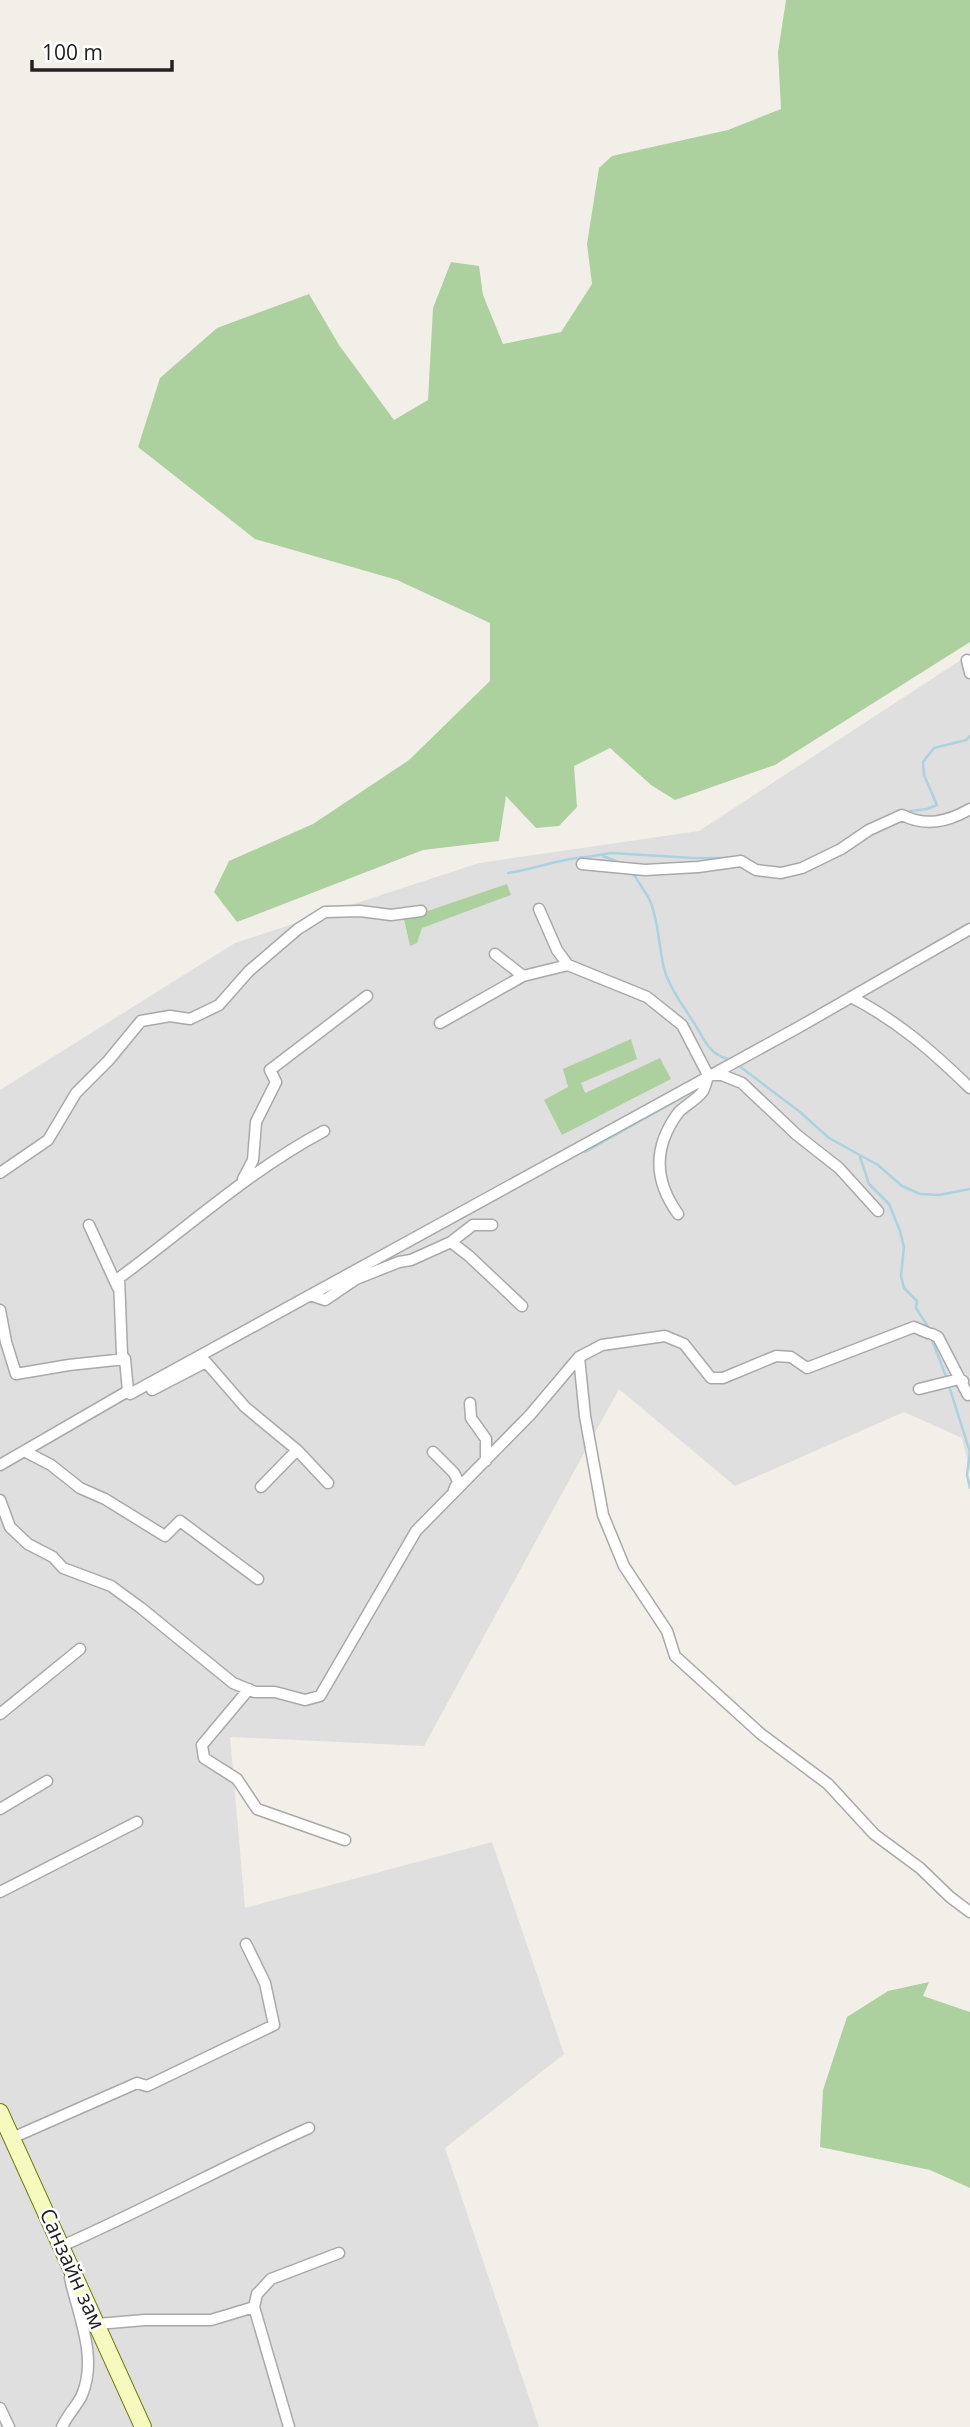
<svg xmlns="http://www.w3.org/2000/svg" width="970" height="2427" viewBox="0 0 970 2427" font-family="'Open Sans',sans-serif">
  <rect width="100%" height="100%" fill="#f2efe9"/>
  <path fill="#e0dfdf" d="M970 654V1472L962 1438 904 1412 735 1486 619 1389 424 1746 230 1737 245 1908 492 1842 564 2054 445 2148 539 2427H0V1090L235 943 479 863 699 831Z"/>
  <path fill="#add19e" d="M786 0H970V642L775 765 675 800 651 785 610 748 574 766 577 807 559 826 536 828 506 796 499 841 423 850 237 922 214 892 229 861 313 824 409 760 490 681V623L397 580 255 539 138 447 160 378 217 328 309 294 339 345 394 420 428 400 433 308 451 262 479 266 483 295 503 344 561 332 592 284 587 244 599 168 612 156 728 130 781 109 778 52Z
    M507 884 511 895 422 928 417 943 410 946 404 919Z
    M631 1039 637 1059 581 1083 585 1093 660 1058 671 1079 562 1135 544 1100 568 1087 563 1069Z
    M929 1982 923 1996 970 2012V2188L930 2170 820 2147 823 2090 847 2017 888 1991Z"/>
  <g fill="none" stroke-linecap="round" stroke-linejoin="round">
    <path stroke="#aad3df" stroke-width="2.5" d="M903 812 927 809 937 805 924 775 923 762 934 748 966 740 970 736
      M603 856 623 864
      M587 857 611 853 693 858H734
      M508 873C536 869 557 859 586 857
      M633 873C638 882 646 892 650 901 660 924 658 951 666 975 674 996 688 1012 699 1031 706 1044 712 1055 728 1059
      M738 1065 800 1112 829 1138 878 1165 902 1186 920 1194 939 1195 970 1189
      M585 1152 699 1088
      M860 1157 869 1184 889 1204 900 1231 904 1247 901 1276 904 1288 917 1301 916 1308 930 1330
      M932 1340 947 1379
      M949 1386 970 1452 967 1475 970 1488"/>
    <g stroke="#a9a9a9" stroke-width="13">
      <path id="street" d="M967 660 970 673
        M582 864 645 870 698 867 741 861 756 870 781 873 802 868 841 849 869 830 902 815C926 827 947 822 970 809
        M539 909 557 950 568 965 647 997 682 1025 708 1075C707 1080 705 1087 703 1091 697 1100 685 1105 678 1113 653 1147 654 1181 678 1214
        M495 954 523 976
        M851 997C898 1021 933 1052 970 1088
        M440 1023 523 976 568 965
        M711 1075H722L742 1083 797 1135 839 1168 878 1211
        M0 1173 48 1140 76 1093 108 1061 141 1021 170 1016 190 1019 219 1005 249 971 298 929 325 912 360 911 391 915 421 911
        M243 1179 253 1160 256 1122 276 1082 270 1070 367 996
        M89 1225 118 1288
        M451 1242 469 1256 522 1306
        M310 1295 325 1300 356 1279 399 1262 411 1260 451 1242 473 1225H492
        M0 1310 6 1342 16 1374 69 1365 125 1359
        M932 1334 938 1337 968 1395
        M579 1357 585 1416 603 1515 624 1566 667 1631 675 1656 761 1734 828 1784 874 1834 920 1868 950 1897 970 1912
        M919 1389 959 1379 963 1381
        M152 1390 206 1362 245 1407 297 1450 328 1483
        M128 1391 125 1359 122 1355 119 1278C187 1228 249 1171 324 1131
        M470 1403 471 1418 486 1439V1461
        M26 1452 51 1465 80 1488 105 1499 165 1536 180 1521 258 1579
        M433 1452 454 1473 458 1481 454 1490
        M0 1465 128 1391 130 1394 799 1027 970 929
        M261 1487 297 1450
        M0 1500 10 1527 28 1544 53 1557 63 1568 111 1586 141 1608 233 1683 255 1692H275L305 1700 320 1696 416 1531 530 1415 579 1357 602 1345 665 1336 684 1344 711 1378H723L776 1356 791 1357 807 1368 914 1327 928 1333
        M249 1689 202 1745 204 1758 237 1779 257 1809 345 1840
        M0 1714 80 1649
        M0 1809 47 1781
        M0 1892 137 1822
        M12 2138 137 2083 147 2086 274 2025 265 1983 246 1944
        M62 2246C146 2209 226 2165 309 2128
        M97 2324 145 2320H211L254 2307
        M0 2408 9 2427
        M62 2427C67 2415 77 2406 82 2395 98 2357 78 2315 70 2278
        M289 2427 254 2307 257 2294 271 2279 339 2253"/>
    </g>
    <g stroke="#707d05" stroke-width="18">
      <path id="secondary" d="M0 2112 143 2427"/>
    </g>
    <use href="#street" stroke="#fff" stroke-width="10"/>
    <use href="#secondary" stroke="#f7fabf" stroke-width="16"/>
  </g>
  <g text-anchor="middle" stroke-width="5" stroke-linejoin="round" paint-order="stroke">
    <g font-size="21" fill="#222" stroke="#fff">
      <text transform="translate(72 2269) rotate(66)" y="7">Санзайн зам</text>
    </g>
  </g>
  <path d="M32 60v10h140v-10" fill="none" stroke="#222222" stroke-width="3.5"/>
  <text x="42" y="60" font-size="21" fill="#222222" stroke="#ffffff" stroke-width="5" paint-order="stroke">100 m</text>
</svg>
